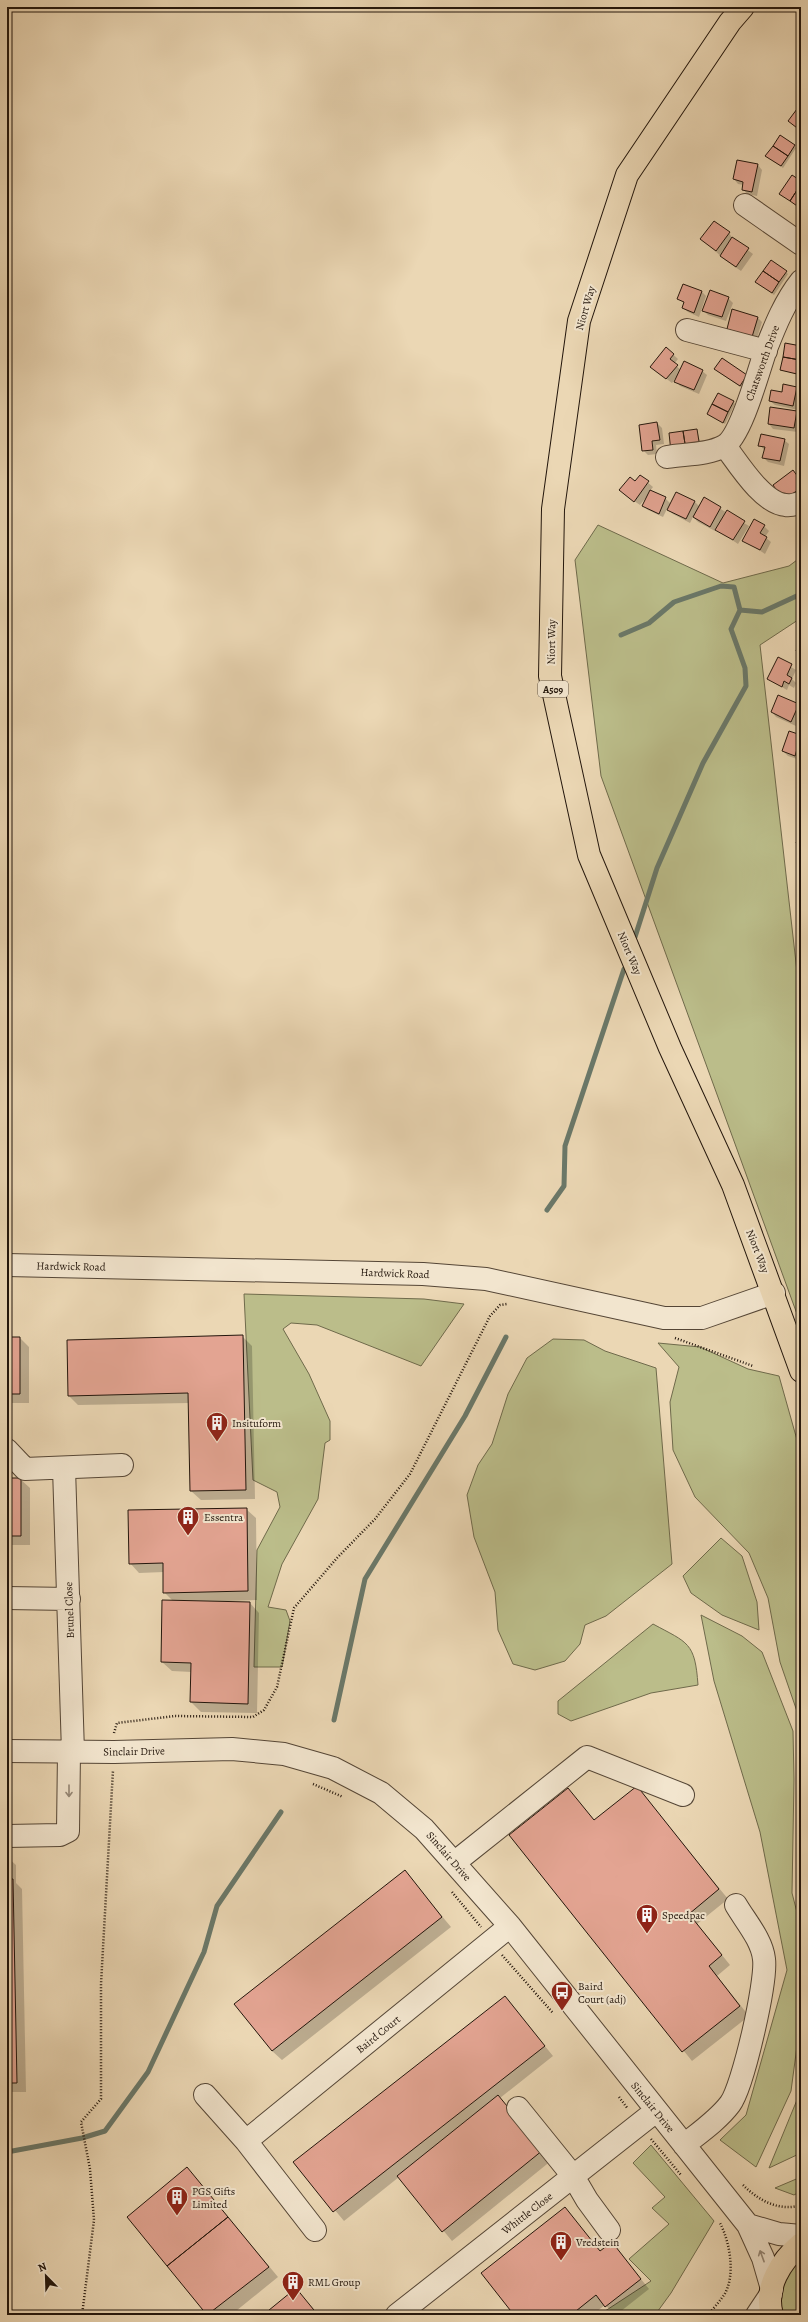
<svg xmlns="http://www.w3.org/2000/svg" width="808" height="2322" viewBox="0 0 808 2322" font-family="Alegreya,serif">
  <rect width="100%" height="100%" fill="#ebd7b4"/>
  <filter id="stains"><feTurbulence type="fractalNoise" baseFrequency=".005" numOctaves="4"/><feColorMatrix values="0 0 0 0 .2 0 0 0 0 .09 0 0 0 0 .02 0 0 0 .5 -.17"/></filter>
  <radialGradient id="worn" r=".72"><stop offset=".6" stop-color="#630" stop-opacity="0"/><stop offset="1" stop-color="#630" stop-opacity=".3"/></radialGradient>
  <path fill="#bbbd8a" stroke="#6f6a4b" d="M598 525 723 583 789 566 801 557V618L760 645 801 1007V1325L601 776 575 560Z
    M244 1294 424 1299 464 1304 421 1366 317 1325 291 1323 283 1329 309 1374 330 1421V1440L325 1443 318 1499 282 1564 268 1607 286 1610 290 1621 282 1667H254L257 1550 280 1507 277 1492 253 1480Z
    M553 1339 584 1340 605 1351 656 1368 672 1564 606 1616 585 1625 580 1644 565 1661 535 1670 513 1664 498 1630 495 1592 474 1537 467 1495 478 1465 492 1444 508 1394 527 1358Z
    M658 1343 700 1347 748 1369 779 1376 801 1454V1723L780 1662 768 1598 749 1553 695 1497 673 1450 670 1402 679 1367Z
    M721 1538 742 1556 757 1602 759 1630 722 1615 691 1593 683 1576Z
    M701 1615 742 1636 762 1652 793 1731 794 1779 792 1893 801 1928V2016L791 2091 756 2167 720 2140 746 2115 787 1970 760 1832 714 1681Z
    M653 1624C688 1643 695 1642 698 1685L651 1693 571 1721 558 1714V1701Z
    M801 2082V2153L769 2168 799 2095Z
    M651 2145 714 2221 671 2293 655 2315H599L651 2281 629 2259 669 2224 652 2208 665 2197 633 2163Z
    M801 2177V2191L794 2195 775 2188Z
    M801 2254V2315H781L780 2287Z"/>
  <path fill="#0003" d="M801 106V130L789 121Z
    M780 136 796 148 783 168 769 158Z
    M758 165 762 170 757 196 747 194 743 189 744 185 738 184 734 179Z
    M729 233 733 239 753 254 741 271 725 260 702 239Z
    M786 272 788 274 774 295 759 284Z
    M702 292 706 296 699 317 688 312 683 308 685 304 678 298Z
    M728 298 733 303 726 321 708 315 703 310Z
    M757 317 762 322 756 341 732 334 728 329Z
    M786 344 801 347 799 375 781 370Z
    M666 348 678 359 674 364 681 370 702 371 707 375 699 394 680 386 676 381 677 376 672 383 656 371Z
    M716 369 747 376 745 390 720 373Z
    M797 388 801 392 798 410 775 405 770 401Z
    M733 402 735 404 725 424 708 414Z
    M796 412 801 416 798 432 773 429 769 424Z
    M657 423 662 428 664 444 656 445 657 454 648 455 643 450Z
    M697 430 702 450 672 452Z
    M784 440 789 444 784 466 768 462 764 458V450L760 445Z
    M793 472 801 481V496L789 504Z
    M640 476 653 487 650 491 665 498 671 504 694 501 700 507 704 499 749 526 738 544 716 529 715 531 698 522 693 517 690 523 673 514 667 509 663 517 648 510 643 506 648 495 640 505 625 495Z
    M764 526 769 531 765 537 771 542 765 554 743 540Z
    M778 659 796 670 792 679 796 683 794 688 789 685 787 690 768 679Z
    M798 705 801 708V714L796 726 776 717 772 712Z
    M790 732 801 736 800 760 788 756 783 751Z
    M801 807V817L798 814Z
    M242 1336 252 1346 255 1499 201 1500 191 1491 189 1403 78 1405 69 1396Z
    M7 1338H20L29 1347V1403H7Z
    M7 1479H20L30 1488V1545H7Z
    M246 1509 256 1518 257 1600 229 1601V1603H250L259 1613 257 1713 201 1712 191 1702 192 1672 172 1671 162 1662 173 1601 164 1592V1572L139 1573 130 1563Z
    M637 1788 728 1899 697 1924 730 1965 717 1976 749 2016 692 2061 510 1836 568 1789 595 1821Z
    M7 1857 16 1865V1883L22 1889 26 2092H7Z
    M404 1871 451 1927 282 2060 272 2051Z
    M505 1997 553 2056 500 2098 552 2160 452 2241 399 2177 344 2221 295 2162Z
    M187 2168 278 2277 231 2315H208L128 2217Z
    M564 2209 601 2252 612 2243 649 2289 616 2315 605 2305 592 2315H515Z
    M296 2290 319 2315H264Z"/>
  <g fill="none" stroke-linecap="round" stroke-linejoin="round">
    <path stroke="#6a7869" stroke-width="5" d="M621 635 649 623 674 602 721 586 734 587 740 610
      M635 937 657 868 703 763 746 686 745 668 731 629 740 610 762 612 801 594
      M547 1210 564 1186 565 1146 624 969
      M334 1720 365 1579 465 1416 506 1337
      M7 2152 82 2138 105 2131 148 2072 204 1952 217 1906 281 1812"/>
  </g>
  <path fill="#e3a492" stroke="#23160c" d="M797 109 801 112V131L788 121Z
    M780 135 795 145 788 156 773 146Z
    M773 146 788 156 781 166 765 156Z
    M737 160 758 164 752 192 742 190 743 182 733 179Z
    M792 175 801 181V184L790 201 779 194Z
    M801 184V207L800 208 790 201Z
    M714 221 730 232 716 251 700 239Z
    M732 237 749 248 736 267 720 256Z
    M771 260 787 271 779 282 763 271Z
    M763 271 779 282 772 293 755 282Z
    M683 284 702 291 694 313 682 308 684 302 677 299Z
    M710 290 729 297 722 317 702 311Z
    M732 309 758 317 752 337 727 329Z
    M785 343 801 346 800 360 783 357Z
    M666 347 674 354 670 359 678 365 666 379 650 367Z
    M783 357 800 360 797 374 780 370Z
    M722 358 747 375 740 386 714 369Z
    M684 361 703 370 694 390 674 382Z
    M783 384 797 387 793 406 769 401 771 390 782 392Z
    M718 393 734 401 728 412 712 404Z
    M712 404 728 412 723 423 707 414Z
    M770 407 797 411 794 428 768 424Z
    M657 422 660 440 652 441 653 450 642 451 639 425Z
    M697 429 700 448 686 450 683 431Z
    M683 431 686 450 671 452 669 433Z
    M761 434 785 439 780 461 762 458 765 447 758 446Z
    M793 470 801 481V488L783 500 773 485Z
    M640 475 649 481 634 502 619 490 630 477 635 481Z
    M650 490 666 497 659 514 642 506Z
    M676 492 695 501 686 519 667 510Z
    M704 497 721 507 710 527 693 517Z
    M727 510 745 521 733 540 715 530Z
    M754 519 765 525 760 533 767 537 760 550 742 541Z
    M801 638V653L796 651Z
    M778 657 792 664 787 675 792 678 789 684 784 681 782 687 767 679Z
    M778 695 799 704 791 722 771 712Z
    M789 731 801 735 795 756 782 751Z
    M801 833V845L796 843Z
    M243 1335 246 1490 190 1491 188 1393 68 1396 67 1340Z
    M7 1337H20V1394H7Z
    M7 1478H21V1536H7Z
    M247 1508 248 1591 163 1593V1563L129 1564 128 1510Z
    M162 1600 250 1602 248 1704 190 1702 191 1663 161 1662Z
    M637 1786 719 1889 689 1914 722 1955 709 1966 740 2006 682 2052 509 1835 568 1788 594 1820Z
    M405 1870 442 1917 272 2051 234 2004Z
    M7 1877V1879H13L17 2083H7Z
    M505 1996 545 2046 333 2212 293 2162Z
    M498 2095 543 2150 442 2232 397 2176Z
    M187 2167 228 2217 167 2266 127 2217Z
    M565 2207 600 2251 612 2242 641 2279 605 2307 596 2295 571 2315H514L481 2273Z
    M228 2217 269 2267 207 2315 167 2266Z
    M296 2288 318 2315H263Z
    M49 2313V2315H7V2314Z"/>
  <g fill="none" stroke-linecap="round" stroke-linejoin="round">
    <g stroke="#554636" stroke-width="24">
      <path id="minor" d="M745 205 801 244
        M687 330 766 351
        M725 446C738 463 763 504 786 505 790 506 796 504 801 503
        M667 457C684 454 708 455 724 446 741 437 759 369 766 349 775 326 785 301 801 281
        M7 1265 423 1274 486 1279 664 1318H702L774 1293
        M7 1450 25 1469 122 1465
        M64 1468 73 1752
        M7 1598 69 1599
        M7 1751 114 1752 232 1749 284 1754 333 1768 381 1793 424 1829 510 1926 748 2225 763 2258 772 2289
        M7 1836 60 1835 68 1831 69 1752
        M454 1863 587 1757 683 1795
        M205 2095 246 2141 315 2230
        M518 2108 573 2176 587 2200 609 2230
        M246 2141 510 1926
        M684 2145C699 2133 718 2120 730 2104 743 2087 767 1981 764 1959 762 1940 746 1922 736 1905
        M748 2225 779 2234 801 2236
        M397 2315 656 2111
        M757 2315 771 2294"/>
    </g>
    <g stroke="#23160c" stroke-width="24">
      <path id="highway" d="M743 7 730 22 627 175 579 321 553 509 550 676 589 855 670 1048 733 1185 801 1371
        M772 2315C764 2287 781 2261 801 2244"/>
    </g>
    <path stroke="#23160c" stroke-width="2.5" stroke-dasharray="1 2" stroke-linecap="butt" d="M675 1338 753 1366
      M114 1733 117 1723 175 1716 253 1717 264 1710 277 1687 294 1608 337 1558 375 1519 410 1474 490 1316 500 1305 507 1304
      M313 1784 343 1797
      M452 1892 481 1927
      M502 1955 553 2013
      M619 2097 628 2109
      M651 2139 681 2175
      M743 2185C758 2200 779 2212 801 2205
      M82 2315 94 2220 90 2169 81 2122 101 2099V1984L113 1770
      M708 2315C713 2309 719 2302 724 2295 736 2276 730 2242 720 2223"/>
    <use href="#minor" stroke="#f2e5ce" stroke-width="22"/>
    <use href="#highway" stroke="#ebd7b4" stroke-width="22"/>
  </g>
  <defs><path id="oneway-shaft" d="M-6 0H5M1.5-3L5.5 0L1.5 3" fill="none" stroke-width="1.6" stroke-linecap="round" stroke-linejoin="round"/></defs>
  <g stroke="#958877">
    <use href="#oneway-shaft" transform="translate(69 1791) rotate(90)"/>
    <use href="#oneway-shaft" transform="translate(762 2256) rotate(-110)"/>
  </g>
  <defs>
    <g id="building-pin" transform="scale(1.15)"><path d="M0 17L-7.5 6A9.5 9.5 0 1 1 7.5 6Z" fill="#8f2418" stroke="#f2e5ce"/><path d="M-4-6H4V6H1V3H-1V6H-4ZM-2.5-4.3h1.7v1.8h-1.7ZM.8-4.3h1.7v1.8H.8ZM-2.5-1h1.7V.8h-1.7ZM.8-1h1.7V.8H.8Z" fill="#fff"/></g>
    <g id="bus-pin" transform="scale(1.15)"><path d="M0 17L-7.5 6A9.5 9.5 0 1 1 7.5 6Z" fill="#8f2418" stroke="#f2e5ce"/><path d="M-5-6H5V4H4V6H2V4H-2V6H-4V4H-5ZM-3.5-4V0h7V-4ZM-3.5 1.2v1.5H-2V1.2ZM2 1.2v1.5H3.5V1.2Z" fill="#fff"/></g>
  </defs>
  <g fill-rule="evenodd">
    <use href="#building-pin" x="217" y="1423"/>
    <use href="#building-pin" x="188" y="1517"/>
    <use href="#building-pin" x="647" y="1915"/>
    <use href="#bus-pin" x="562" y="1992"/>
    <use href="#building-pin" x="177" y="2197"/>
    <use href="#building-pin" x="561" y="2242"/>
    <use href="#building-pin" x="293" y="2282"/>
  </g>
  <g text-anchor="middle" stroke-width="4" stroke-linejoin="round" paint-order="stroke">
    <rect fill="#f2e5ce" stroke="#615446" stroke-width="1" x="538" y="681" width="30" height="16" rx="3"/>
    <g font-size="10" font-weight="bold" fill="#23160c">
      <text x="553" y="693">A509</text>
    </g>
    <g font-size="11" fill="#23160c" stroke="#f2e5ce">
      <text transform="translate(585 308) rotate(-74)" y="4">Niort Way</text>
      <text transform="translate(762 363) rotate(-70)" y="4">Chatsworth Drive</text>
      <text transform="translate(551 642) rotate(-89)" y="4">Niort Way</text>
      <text transform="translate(630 953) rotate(67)" y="4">Niort Way</text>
      <text transform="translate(758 1251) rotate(69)" y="4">Niort Way</text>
      <text transform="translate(71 1266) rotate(1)" y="4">Hardwick Road</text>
      <text transform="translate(395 1273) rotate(2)" y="4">Hardwick Road</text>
      <text transform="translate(69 1610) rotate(-92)" y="4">Brunel Close</text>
      <text transform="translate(134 1751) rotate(-1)" y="4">Sinclair Drive</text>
      <text transform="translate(449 1856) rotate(49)" y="4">Sinclair Drive</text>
      <text transform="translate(378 2034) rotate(-39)" y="4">Baird Court</text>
      <text transform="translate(653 2107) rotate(51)" y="4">Sinclair Drive</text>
      <text transform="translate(527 2213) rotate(-38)" y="4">Whittle Close</text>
    </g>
    <g font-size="11" fill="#23160c" stroke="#f2e5ce" text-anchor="start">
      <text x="232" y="1427">Insituform</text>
      <text x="204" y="1521">Essentra</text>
      <text x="662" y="1919">Speedpac</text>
      <text x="578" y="1990">Baird<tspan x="578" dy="13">Court (adj)</tspan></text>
      <text x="192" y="2195">PGS Gifts<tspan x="192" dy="13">Limited</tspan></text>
      <text x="576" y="2246">Vredstein</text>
      <text x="308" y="2286">RML Group</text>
    </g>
  </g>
  <rect width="808" height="2322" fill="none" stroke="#ebd7b4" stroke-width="24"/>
  <rect x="8" y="8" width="792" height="2306" fill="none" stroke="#23160c" stroke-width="2"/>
  <rect x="12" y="12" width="784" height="2298" fill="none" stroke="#23160c"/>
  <g transform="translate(46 2276) rotate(337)" stroke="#f2e5ce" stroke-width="3" paint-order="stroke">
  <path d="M0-3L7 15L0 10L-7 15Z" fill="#23160c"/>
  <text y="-6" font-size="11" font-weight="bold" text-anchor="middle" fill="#23160c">N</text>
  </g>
  <rect width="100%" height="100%" filter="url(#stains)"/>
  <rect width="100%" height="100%" fill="url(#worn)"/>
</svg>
